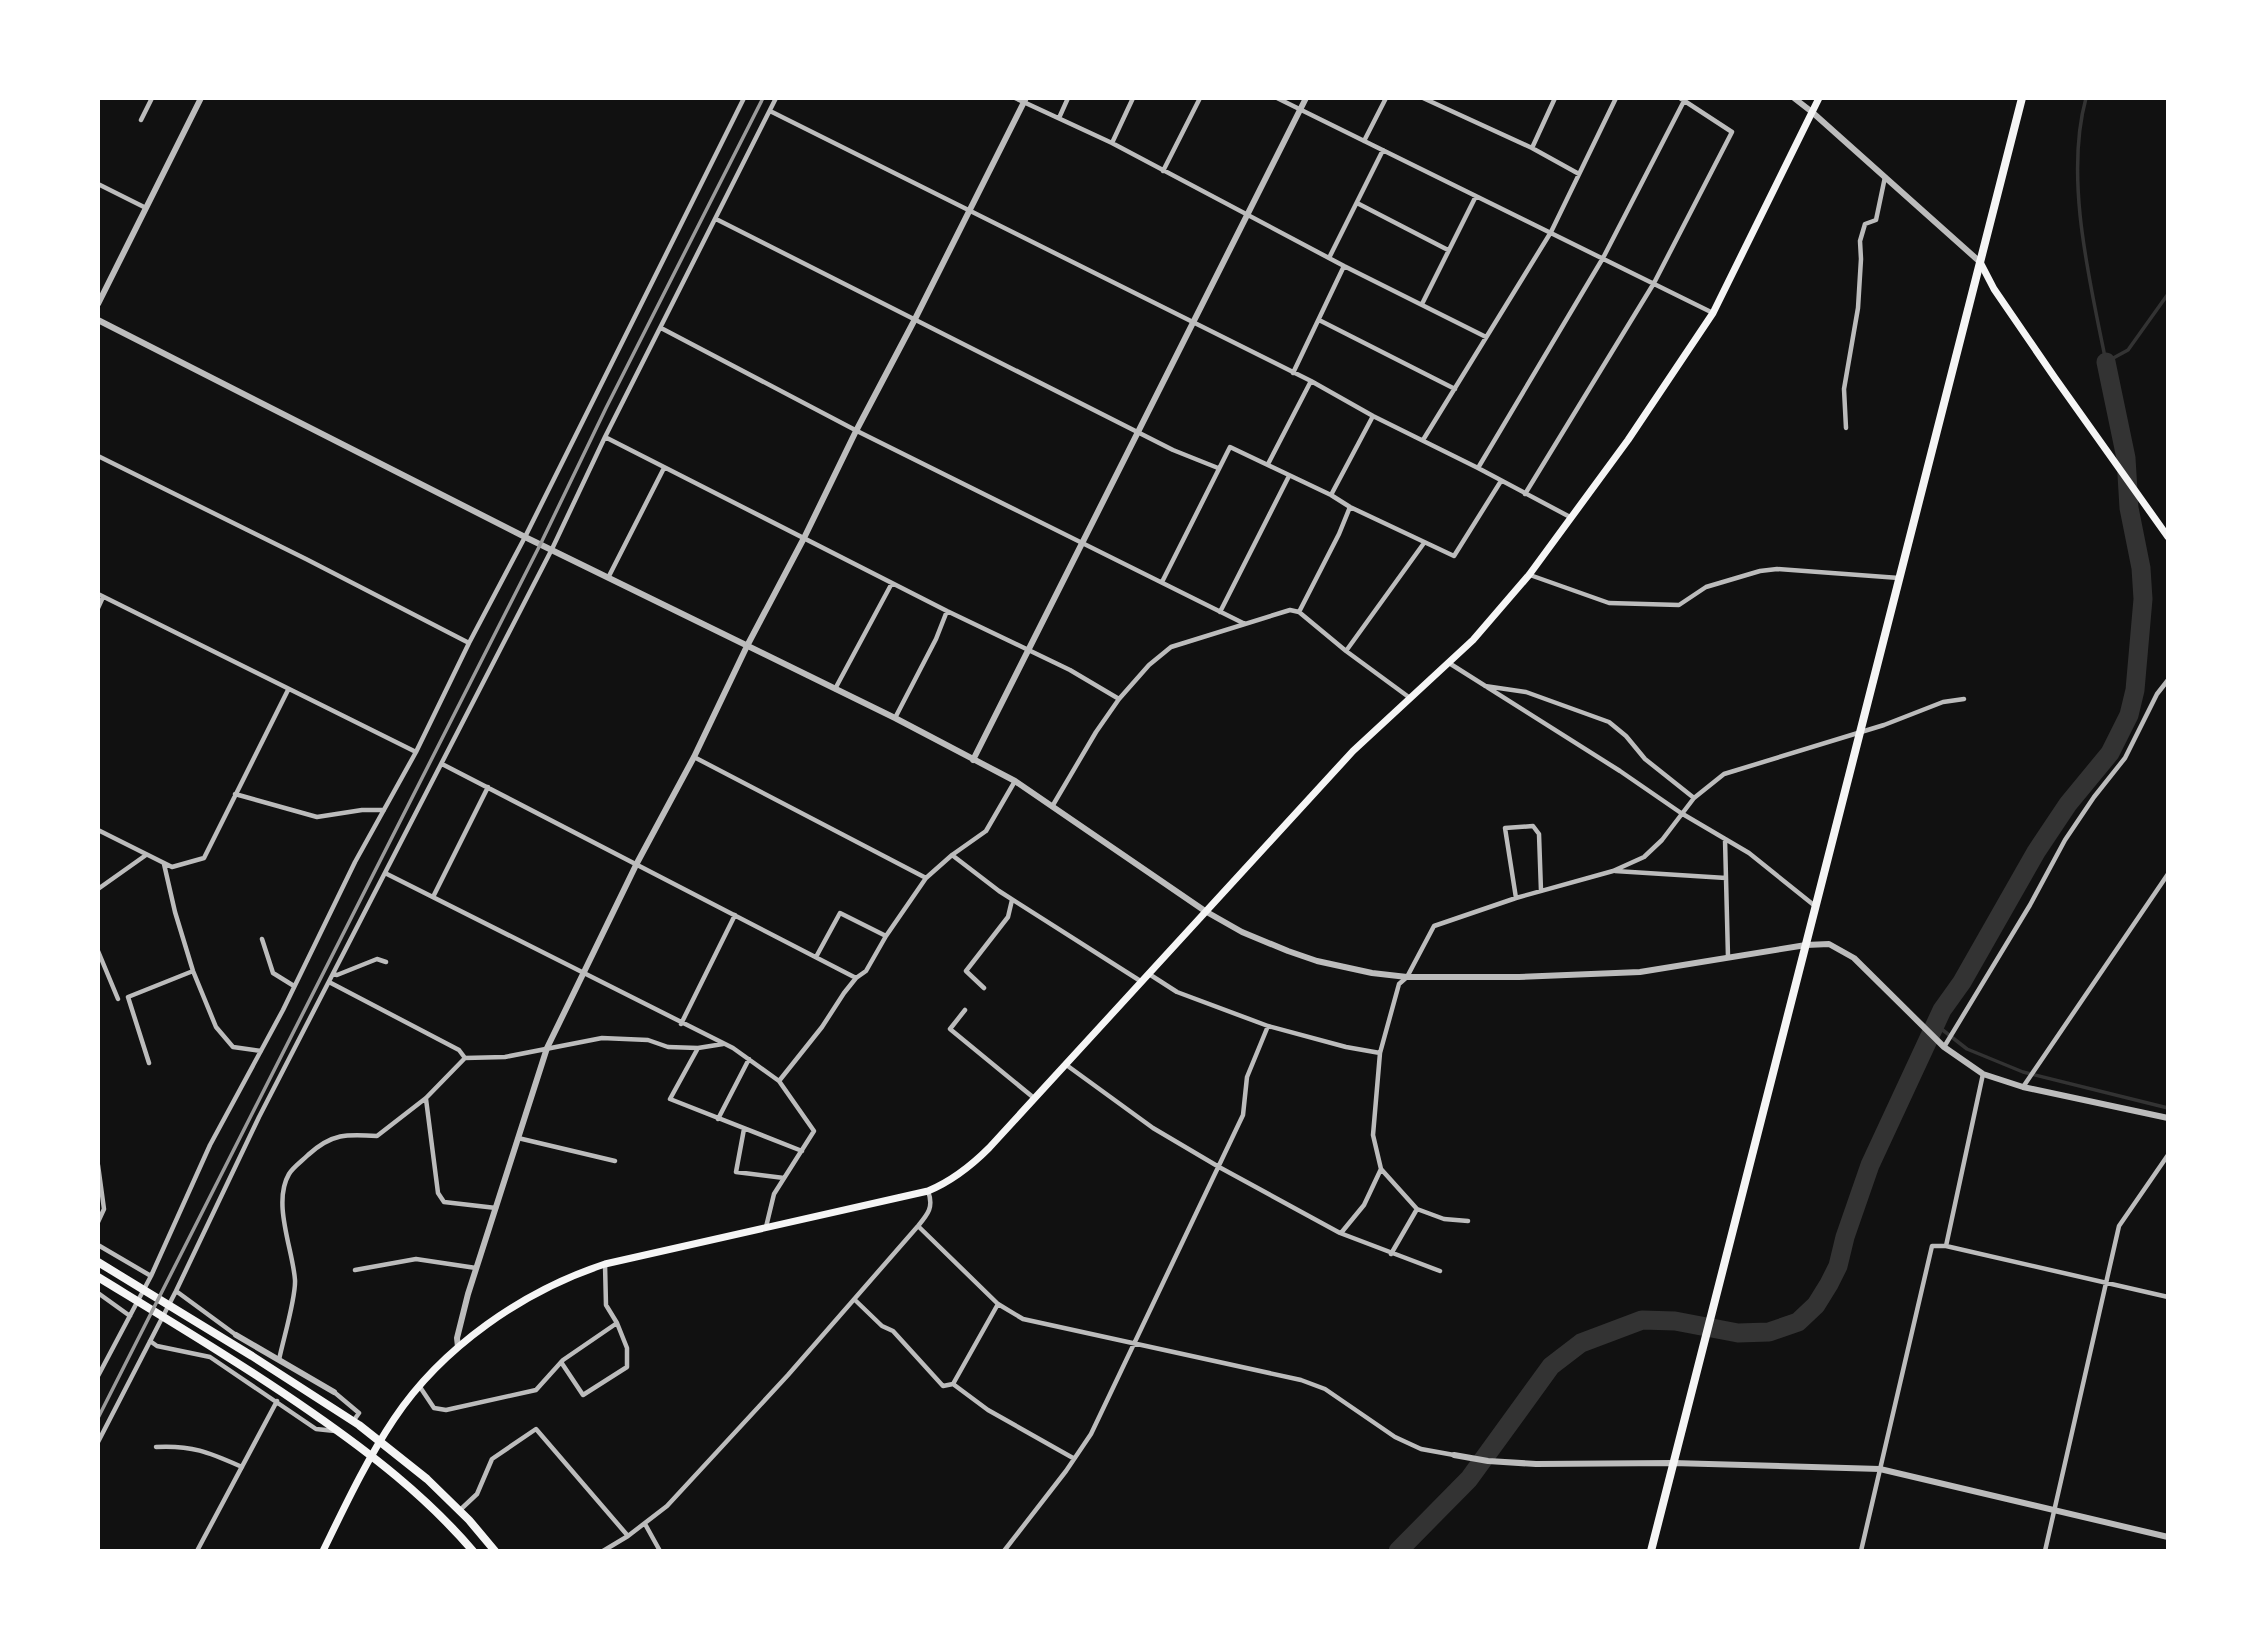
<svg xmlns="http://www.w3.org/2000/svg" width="2266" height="1649" viewBox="0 0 2266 1649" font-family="'DejaVu Sans',sans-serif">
  <rect width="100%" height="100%" fill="#111"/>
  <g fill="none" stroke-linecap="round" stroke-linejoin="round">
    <path stroke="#333" stroke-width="3.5" d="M2086 98C2064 178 2090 282 2106 362L2128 350 2168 294
      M1935 1024 1967 1049 2023 1072 2168 1108"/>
    <path stroke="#333" stroke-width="19" d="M1398 1551 1469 1479 1551 1366 1581 1343 1642 1320 1675 1321 1738 1333 1769 1332 1798 1322 1816 1305 1829 1284 1838 1266 1845 1237 1870 1165 1942 1010 1962 982 2036 852 2068 804 2110 753 2129 715 2135 690 2143 599 2141 568 2129 508 2126 458 2106 362"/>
    <path stroke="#bcbcbc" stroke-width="4.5" d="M1015 98 1112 143 1344 266 1486 337
      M1277 98 1713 313
      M1423 98 1532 148 1579 174
      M770 111 1311 381 1373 416 1478 468 1570 517
      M1059 118 1068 98
      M141 120 152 98
      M1364 141 1386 98
      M1112 143 1133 98
      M1532 148 1555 98
      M1163 171 1200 98
      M98 184 146 208
      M1357 203 1448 250
      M716 219 1173 450 1218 468
      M1329 258 1383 150
      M1422 304 1476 196
      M1319 320 1455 389
      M661 328 859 432 1245 624
      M1293 373 1344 266
      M1846 428 1844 389 1858 308 1861 259 1860 241 1865 224 1876 220 1885 177
      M605 437 947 611 1070 670 1119 699
      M1423 440 1551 232 1616 98
      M98 456 306 559 469 643
      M1268 464 1311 381
      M1478 468 1603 258 1684 101
      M1525 494 1654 283 1732 132 1680 98
      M1331 495 1373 416
      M1530 575 1609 603 1679 605 1706 587 1760 571 1777 569 1899 578
      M609 576 664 468
      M1162 582 1230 447 1331 495 1350 507 1454 556 1501 481
      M98 594 416 752
      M98 608 103 597
      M1220 612 1289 476
      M1299 612 1339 534 1350 507
      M1346 651 1424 543
      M1449 663 1620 771 1681 813 1749 853 1815 906
      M1485 686 1526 692 1609 722 1626 736 1645 759 1694 798
      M835 689 892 583
      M895 718 936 639 947 611
      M694 757 926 878
      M442 764 856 978
      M235 794 317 817 362 810H384
      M1053 805 1096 732 1119 699 1149 665 1171 647 1290 610 1299 612 1346 651 1410 698
      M98 830 172 867 204 858 288 690
      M1725 839 1728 957
      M952 855 999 891 1142 982
      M164 864 175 912 193 971 216 1027 233 1047 261 1051
      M1615 871 1726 878
      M385 873 733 1048 779 1081 814 1131 774 1194 766 1227
      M98 889 146 855
      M433 897 488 787
      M1516 898 1505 828 1533 826 1539 834 1541 891
      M262 939 273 973 294 986
      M98 951 118 999
      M816 957 840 913 886 936
      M333 974 337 975 377 959 386 962
      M1149 974 1177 992 1268 1026 1346 1047 1380 1053
      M329 982 459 1050 465 1058
      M984 988 966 971 1008 917 1012 900
      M965 1010 950 1029 1034 1098
      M681 1024 735 915
      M1944 1047 2030 905 2065 840 2094 797 2125 758 2157 694 2168 680
      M698 1048 670 1099 802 1151
      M149 1063 128 997 193 971
      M1065 1064 1153 1128 1219 1167 1340 1233 1440 1271
      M779 1081 822 1027 844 993 856 978 866 971 886 936 926 878 952 855 986 831 1015 781
      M2023 1087 2168 874
      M426 1099 438 1193 444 1202 496 1208
      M718 1119 749 1059
      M744 1129 736 1172 784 1178
      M518 1138 615 1161
      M98 1165 104 1209 98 1222
      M1468 1221 1444 1219 1417 1209 1381 1169 1373 1135 1380 1053 1399 984 1407 977 1434 926 1516 898 1613 871 1644 857 1662 840 1694 798 1724 774 1884 725 1943 702 1964 699
      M918 1226 998 1304 1023 1319 1301 1380 1325 1389 1395 1437 1421 1449 1454 1455
      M1341 1233 1364 1205 1381 1169
      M98 1245 151 1276
      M1946 1246 1983 1074
      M1391 1254 1417 1209
      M355 1270 416 1259 476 1268
      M176 1291 236 1335
      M98 1293 130 1316
      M855 1300 882 1326 893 1331 943 1386 953 1384 998 1304
      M150 1341 157 1346 210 1357 316 1429 335 1431
      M279 1360C283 1340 296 1298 295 1280 293 1250 272 1203 289 1174 293 1167 302 1161 308 1155 332 1133 347 1134 377 1136L426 1098 465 1058 505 1057 602 1038 648 1040 668 1047 698 1048 723 1044
      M561 1362 583 1395 627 1367V1348L617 1323
      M98 1376 151 1276 210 1145 283 1010 355 862 416 752 469 643 525 537 744 98
      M953 1384 988 1410 1073 1458
      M420 1387 434 1408 446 1410 536 1390 563 1360 617 1323 606 1305 605 1264
      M334 1392 359 1413 354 1420
      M98 1442 176 1291 259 1117 552 549 605 437 776 98
      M156 1447C193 1445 210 1453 242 1467
      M460 1510 477 1494 492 1459 536 1429 628 1536
      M645 1524 660 1551
      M197 1551 277 1401
      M603 1551 628 1536 667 1506 788 1375 918 1226C928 1214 934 1207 928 1191
      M1004 1551 1066 1471 1091 1434 1243 1115 1247 1077 1268 1026
      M1861 1551 1932 1246H1946L2168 1297
      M2045 1551 2119 1226 2168 1155"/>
    <path stroke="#bcbcbc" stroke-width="6" d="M1794 98 1812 112 1980 262
      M98 304 201 98
      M98 320 525 537 895 718 1015 781 1205 911 1242 932 1288 951 1317 961 1372 973 1407 977H1519L1640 972 1806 945 1829 944 1854 958 1944 1047 1983 1074 2023 1087 2168 1118
      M973 760 1306 98
      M236 1335 334 1392
      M458 1347 457 1338 468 1294 547 1048 637 863 694 757 747 646 804 538 856 431 914 321 1026 98
      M1454 1455 1488 1461 1536 1464 1673 1463 1880 1469 2168 1537"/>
    <path stroke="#f5f5f5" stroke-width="7" d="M1980 262 1994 289 2055 378 2168 537
      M323 1551C345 1506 366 1461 394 1419 442 1347 523 1291 605 1264L928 1191C952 1181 970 1167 989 1148L1353 751 1473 640 1529 575 1628 440 1713 313 1819 98"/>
    <path stroke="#f5f5f5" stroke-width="8" d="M98 1262 252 1356 359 1425 427 1479 469 1520 495 1551
      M98 1277C170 1321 242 1364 311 1412 370 1453 426 1496 473 1551
      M1651 1551 2022 98"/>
    <path stroke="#9a9a9a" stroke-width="3.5" d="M98 1418 541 543 606 408 763 98"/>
  </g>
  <rect width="2266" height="1649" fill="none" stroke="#ffffff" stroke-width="200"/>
</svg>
